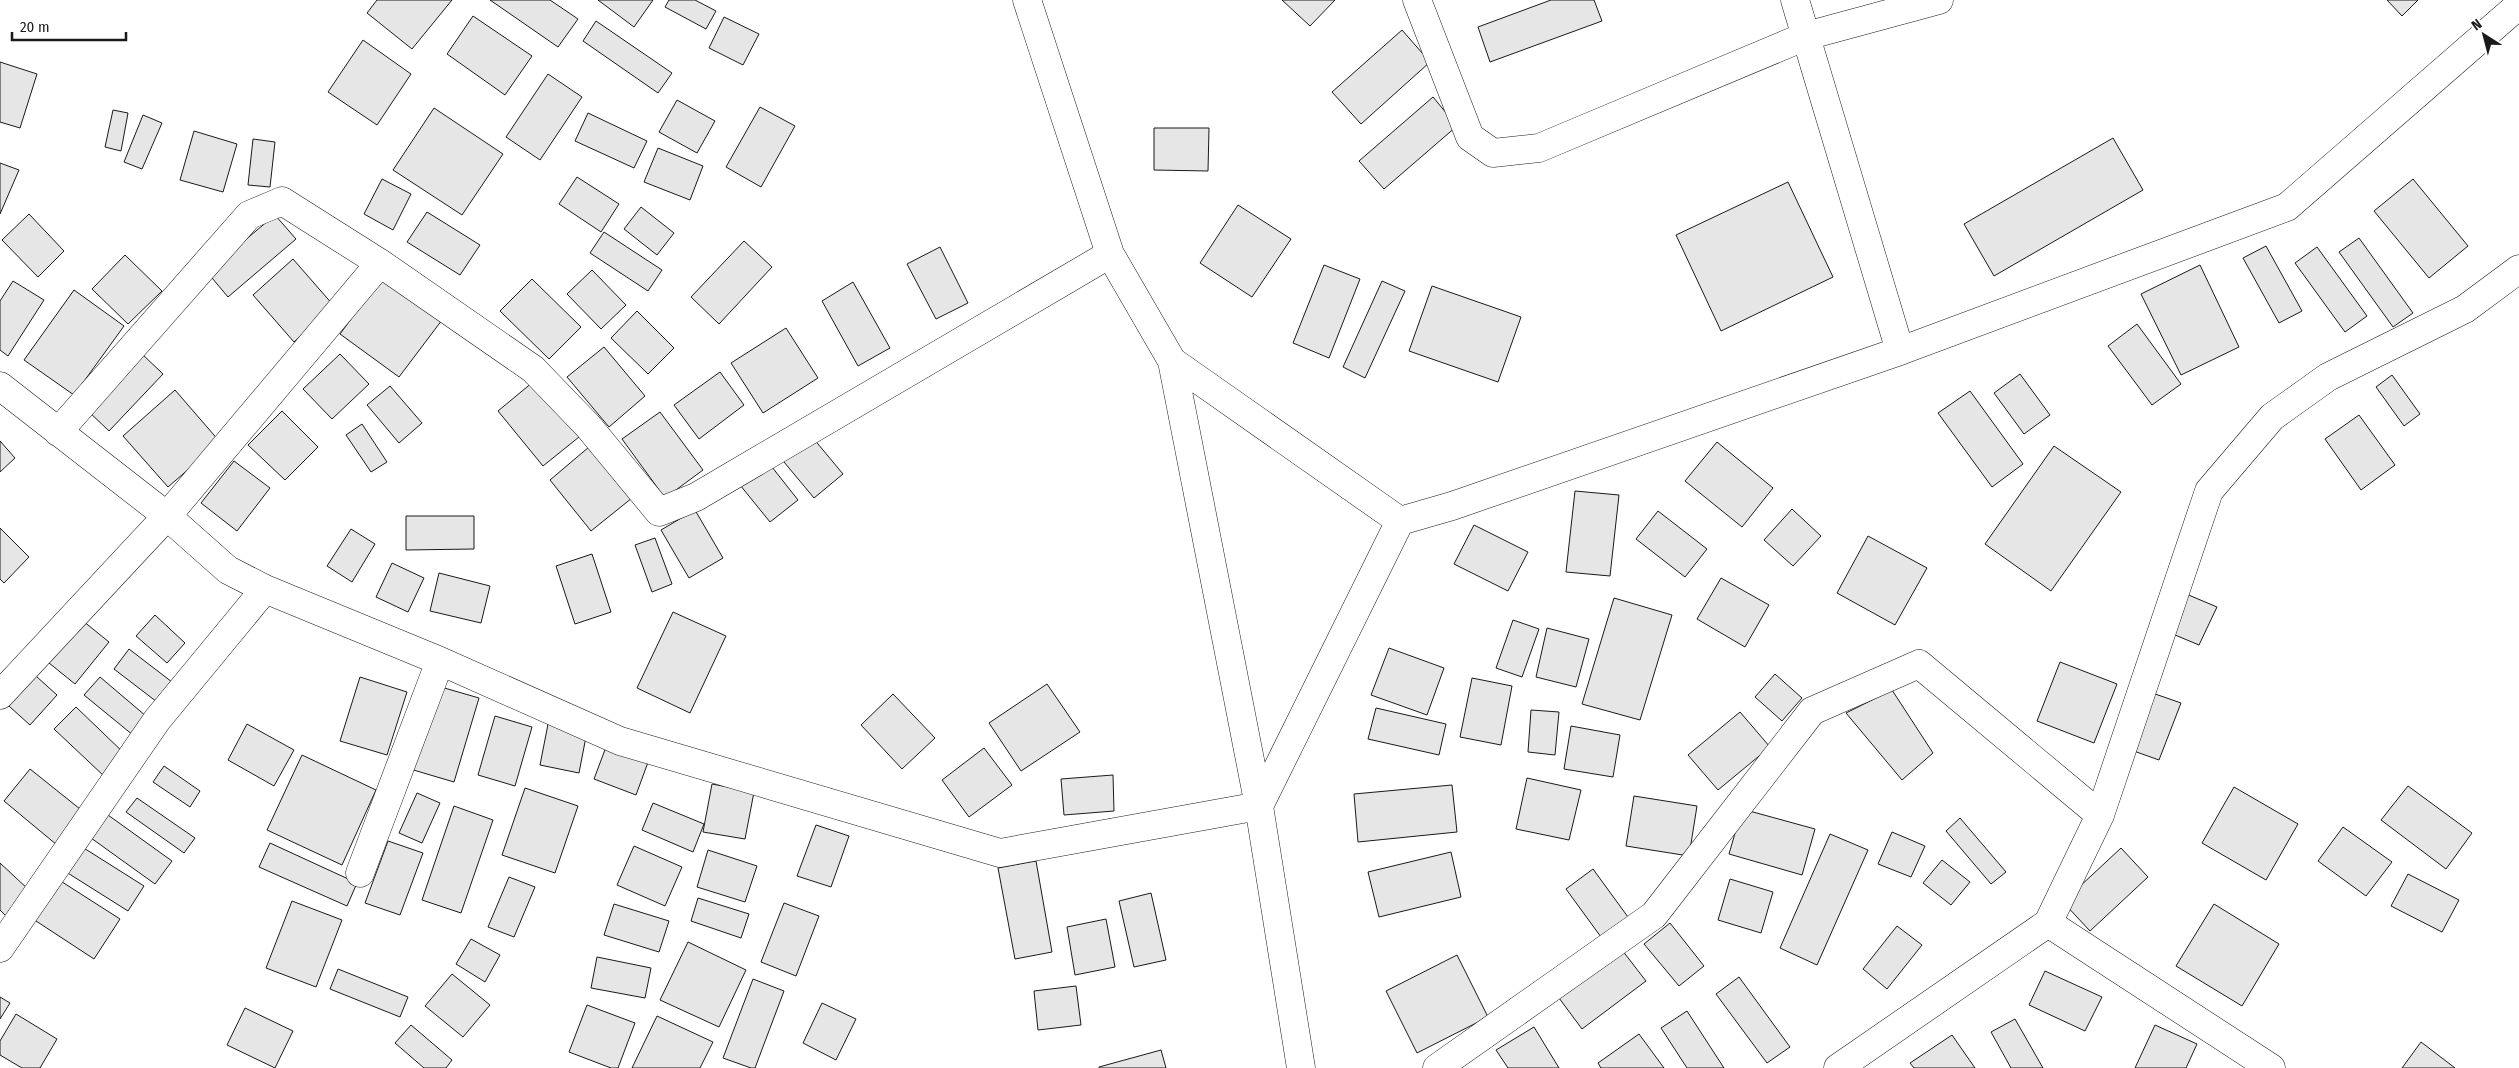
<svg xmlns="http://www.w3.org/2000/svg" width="2519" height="1068" viewBox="0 0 2519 1068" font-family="'Fira Sans Condensed',sans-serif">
  <rect width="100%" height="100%" fill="#fff"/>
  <path fill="#e6e6e6" stroke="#1a1a1a" d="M377 0H452L412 49 367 13Z
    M490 0H550L578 19 558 47Z
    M598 0H653L634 27Z
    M669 0H695L716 11 706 29 665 7Z
    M1282 0H1335L1310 26Z
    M1551 0H1594L1602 21 1490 62 1478 27Z
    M2387 0H2418L2402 16Z
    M473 16 532 56 505 95 447 54Z
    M724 17 759 34 743 65 709 48Z
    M596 21 672 73 658 93 583 41Z
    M1402 30 1430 62 1361 124 1332 92Z
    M363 40 411 74 377 125 328 92Z
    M0 62 37 74 20 128 0 122Z
    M548 74 582 97 540 160 506 137Z
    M1433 97 1457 126 1384 189 1359 161Z
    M677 100 715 121 697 153 659 132Z
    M760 107 795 126 761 187 726 167Z
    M434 108 503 154 462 215 393 170Z
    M113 110 128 113 121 151 105 147Z
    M588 113 647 141 634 168 575 141Z
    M143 115 162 123 142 169 124 162Z
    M1154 128H1209L1208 171 1154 170Z
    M194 131 237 144 223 192 180 180Z
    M2113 138 2143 190 1994 276 1964 224Z
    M253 139 275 142 270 187 248 185Z
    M658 148 703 166 690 200 644 182Z
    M0 163 19 170 0 214Z
    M577 177 619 204 601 232 559 204Z
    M382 179 411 194 393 230 364 214Z
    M2413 179 2468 246 2429 278 2374 211Z
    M1788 182 1833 277 1721 331 1676 235Z
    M1238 205 1291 239 1252 297 1200 263Z
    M641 207 674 233 657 255 624 229Z
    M427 212 480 245 460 275 407 242Z
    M29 214 64 251 38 277 2 240Z
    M275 215 296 239 228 297 207 272Z
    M604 232 662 270 648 291 590 253Z
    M2359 238 2413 313 2393 327 2339 252Z
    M744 241 772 267 719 324 691 297Z
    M2266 246 2302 311 2279 323 2243 258Z
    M940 247 968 303 936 319 907 264Z
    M2317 247 2367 316 2345 332 2295 263Z
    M125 255 162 291 128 324 92 289Z
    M293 259 334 306 294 342 253 295Z
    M1324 265 1360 279 1329 358 1293 343Z
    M2200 265 2239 347 2181 375 2141 294Z
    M592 270 626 305 601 329 567 294Z
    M383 276 442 320 399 377 340 334Z
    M532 279 581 327 549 359 500 311Z
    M13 281 44 300 8 356 0 350V301Z
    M1382 281 1405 291 1365 378 1343 367Z
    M853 282 890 348 858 366 822 301Z
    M1432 286 1521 317 1498 382 1409 351Z
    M74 290 124 326 74 395 24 360Z
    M637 311 674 348 648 374 611 338Z
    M2137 324 2181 384 2152 405 2108 346Z
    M786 328 818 378 763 413 731 363Z
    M604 347 645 396 609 427 567 377Z
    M141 353 163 374 109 431 87 410Z
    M340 354 369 384 332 419 303 389Z
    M720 372 744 405 699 439 674 405Z
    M2020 374 2050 415 2024 434 1994 393Z
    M2392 375 2420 414 2404 426 2376 387Z
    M533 382 579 437 543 466 498 411Z
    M390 386 422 423 399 443 367 405Z
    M175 390 220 442 168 487 123 436Z
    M1970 391 2023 464 1992 487 1938 413Z
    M282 411 318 447 285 480 248 445Z
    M660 412 703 470 665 498 622 439Z
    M2359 415 2395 465 2361 490 2325 439Z
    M362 424 387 462 371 472 346 435Z
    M808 432 843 474 814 498 779 456Z
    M0 441 15 458 0 472Z
    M1717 442 1773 488 1742 527 1685 481Z
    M2054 446 2121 492 2051 591 1985 544Z
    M589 447 632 498 591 531 550 480Z
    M234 461 270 488 237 531 201 503Z
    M768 462 798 500 770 522 740 485Z
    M1575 491 1619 495 1610 576 1566 572Z
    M1792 509 1821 536 1793 566 1764 540Z
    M695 510 723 558 689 578 661 530Z
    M1658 511 1707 549 1685 577 1636 539Z
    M406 516H474V549L406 550Z
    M1474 525 1528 552 1508 591 1454 564Z
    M0 528 29 557 4 583 0 579Z
    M351 529 375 544 352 582 327 566Z
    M1868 536 1927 568 1895 625 1837 593Z
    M655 538 672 584 652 592 635 545Z
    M592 554 611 612 575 624 556 566Z
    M392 563 424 578 408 612 376 597Z
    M439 573 490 586 481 623 430 611Z
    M1721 578 1769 605 1745 647 1697 619Z
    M2172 588 2217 607 2199 645 2156 627Z
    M1614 598 1672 615 1640 720 1582 704Z
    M67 608 109 642 75 684 33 650Z
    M673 612 726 636 690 713 637 688Z
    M155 615 185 643 167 663 136 636Z
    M1513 620 1539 629 1522 677 1496 668Z
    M1547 628 1589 639 1576 687 1536 677Z
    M1389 648 1444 668 1427 715 1371 695Z
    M129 649 172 682 157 702 114 669Z
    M16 658 57 695 30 725 0 698V675Z
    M2060 662 2117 684 2094 743 2037 721Z
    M1775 674 1802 698 1782 721 1755 697Z
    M100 677 153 722 139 740 84 695Z
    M360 677 407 692 387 755 340 741Z
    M1472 678 1512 686 1501 745 1460 737Z
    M1047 684 1080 732 1021 771 989 723Z
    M434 685 479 698 454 782 410 769Z
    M2138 688 2181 703 2159 760 2117 745Z
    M1892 690 1933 753 1902 780 1846 713Z
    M893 694 935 738 902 769 861 725Z
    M76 707 126 755 105 777 54 729Z
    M1376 708 1446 724 1439 755 1368 739Z
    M1531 710 1559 712 1555 755 1528 752Z
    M1740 712 1770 747 1718 790 1688 755Z
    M550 714 589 721 579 773 540 765Z
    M495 716 532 727 515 786 478 775Z
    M247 724 294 750 274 786 228 760Z
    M1571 726 1620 735 1613 777 1564 769Z
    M612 731 654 746 636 795 594 779Z
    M984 748 1012 785 969 817 942 780Z
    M302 755 376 790 342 865 267 830Z
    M164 766 200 791 190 807 153 782Z
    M30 769 90 817 63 850 4 801Z
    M1113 775 1114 811 1064 815 1061 779Z
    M1527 778 1581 790 1569 840 1516 829Z
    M712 784 754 792 745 839 703 832Z
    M1452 785 1457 832 1358 842 1354 794Z
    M2408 786 2472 833 2446 869 2381 820Z
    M2234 787 2298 824 2266 880 2202 843Z
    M525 788 578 806 555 873 502 855Z
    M417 793 440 803 422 843 399 833Z
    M1634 796 1697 806 1689 856 1626 846Z
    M137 798 195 838 184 853 126 812Z
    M653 803 704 824 693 852 642 830Z
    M454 806 493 820 461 913 422 900Z
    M1742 809 1815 829 1802 875 1729 854Z
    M108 815 172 861 155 884 91 838Z
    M1960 818 2006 872 1991 884 1946 831Z
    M816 825 849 836 831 887 797 876Z
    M2343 827 2392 862 2366 896 2318 861Z
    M1892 832 1925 846 1911 877 1878 864Z
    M1830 834 1868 850 1817 965 1780 948Z
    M388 841 423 853 400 915 365 903Z
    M270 843 357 883 347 906 259 867Z
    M79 845 144 886 128 911 63 870Z
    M634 846 682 867 665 906 617 885Z
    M2121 848 2148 877 2090 931 2063 902Z
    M708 850 757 866 745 902 697 887Z
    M1451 852 1461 897 1379 917 1368 872Z
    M1942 860 1970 882 1951 905 1923 883Z
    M1036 861 1052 952 1015 959 998 868Z
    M0 863 29 890 6 916 0 910Z
    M1593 869 1628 917 1601 937 1566 889Z
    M2408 874 2459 900 2442 932 2391 906Z
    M509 877 535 887 514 937 488 927Z
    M1730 879 1773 892 1761 933 1718 920Z
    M59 880 120 919 94 959 33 919Z
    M1151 893 1166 960 1134 967 1119 901Z
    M698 898 749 914 741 938 691 921Z
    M292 901 342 920 316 987 266 968Z
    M784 903 819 916 796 976 761 962Z
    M614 904 669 921 659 952 604 935Z
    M2214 904 2279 944 2242 1006 2176 966Z
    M1106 919 1115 967 1075 975 1067 927Z
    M1670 923 1704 966 1679 986 1644 944Z
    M1897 926 1922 945 1887 989 1863 969Z
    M471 939 500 955 485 982 456 964Z
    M688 942 746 970 719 1027 660 1000Z
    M1622 950 1646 981 1582 1029 1559 998Z
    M1457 955 1488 1017 1417 1053 1386 991Z
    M597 957 651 968 645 998 591 988Z
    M338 969 408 997 400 1017 330 989Z
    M2045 971 2102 997 2085 1031 2029 1005Z
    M452 974 490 1005 463 1037 425 1006Z
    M1739 977 1790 1047 1767 1063 1716 994Z
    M753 979 784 991 755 1068H751L723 1058Z
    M1076 986 1081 1025 1038 1030 1034 991Z
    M0 997 10 1003 0 1019Z
    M822 1003 856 1019 836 1060 803 1043Z
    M587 1005 635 1023 618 1068H611L569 1052Z
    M245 1008 293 1031 275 1068 227 1045Z
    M1687 1011 1724 1068H1687L1661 1028Z
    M16 1014 57 1039 40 1068H22L0 1055V1041Z
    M657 1016 713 1042 700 1068H632Z
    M2015 1019 2043 1068H2011L1991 1032Z
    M411 1025 452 1060 446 1068H424L395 1043Z
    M2155 1025 2197 1044 2186 1068H2135Z
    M1534 1027 1559 1068H1508L1496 1050Z
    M1639 1034 1664 1068H1601L1598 1063Z
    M1952 1035 1975 1068H1914L1910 1063Z
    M2421 1042 2455 1068H2402Z
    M1161 1050 1166 1068H1099V1067Z"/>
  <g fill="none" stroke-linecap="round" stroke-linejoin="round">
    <g stroke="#1a1a1a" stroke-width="29">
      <path id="minor" d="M1027 0 1110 254 1172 361 1259 806 1301 1068
        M1417 0 1470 137 1493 153 1539 148 1806 36 1939 0
        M1795 0 1900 351
        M0 386 167 516 228 570 265 589 440 661 620 741 1000 853 1259 806 1400 521 1172 361
        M58 432 249 215 282 201 380 263 533 369 588 426 659 512 696 497 1110 254
        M1400 521 1452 506 1900 351 2287 207 2519 5
        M0 695 167 516 380 263
        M360 873 440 661
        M2048 923 2271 1068
        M0 948 157 720 265 589
        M1437 1068 1654 915 1812 711 1919 664 2100 815
        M1838 1068 2048 923 2100 815 2209 491 2272 417 2328 377 2465 309 2519 269"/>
    </g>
    <use href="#minor" stroke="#fff" stroke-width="28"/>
  </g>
  <g transform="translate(2484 35) rotate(324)" stroke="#ffffff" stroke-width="4" paint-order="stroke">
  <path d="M0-4L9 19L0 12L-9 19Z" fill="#1a1a1a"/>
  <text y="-8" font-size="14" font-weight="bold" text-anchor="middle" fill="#1a1a1a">N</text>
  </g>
  <path d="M12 32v8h114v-8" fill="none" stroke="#1a1a1a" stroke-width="2.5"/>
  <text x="20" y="32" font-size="15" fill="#1a1a1a" stroke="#ffffff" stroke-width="4" paint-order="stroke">20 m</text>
</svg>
